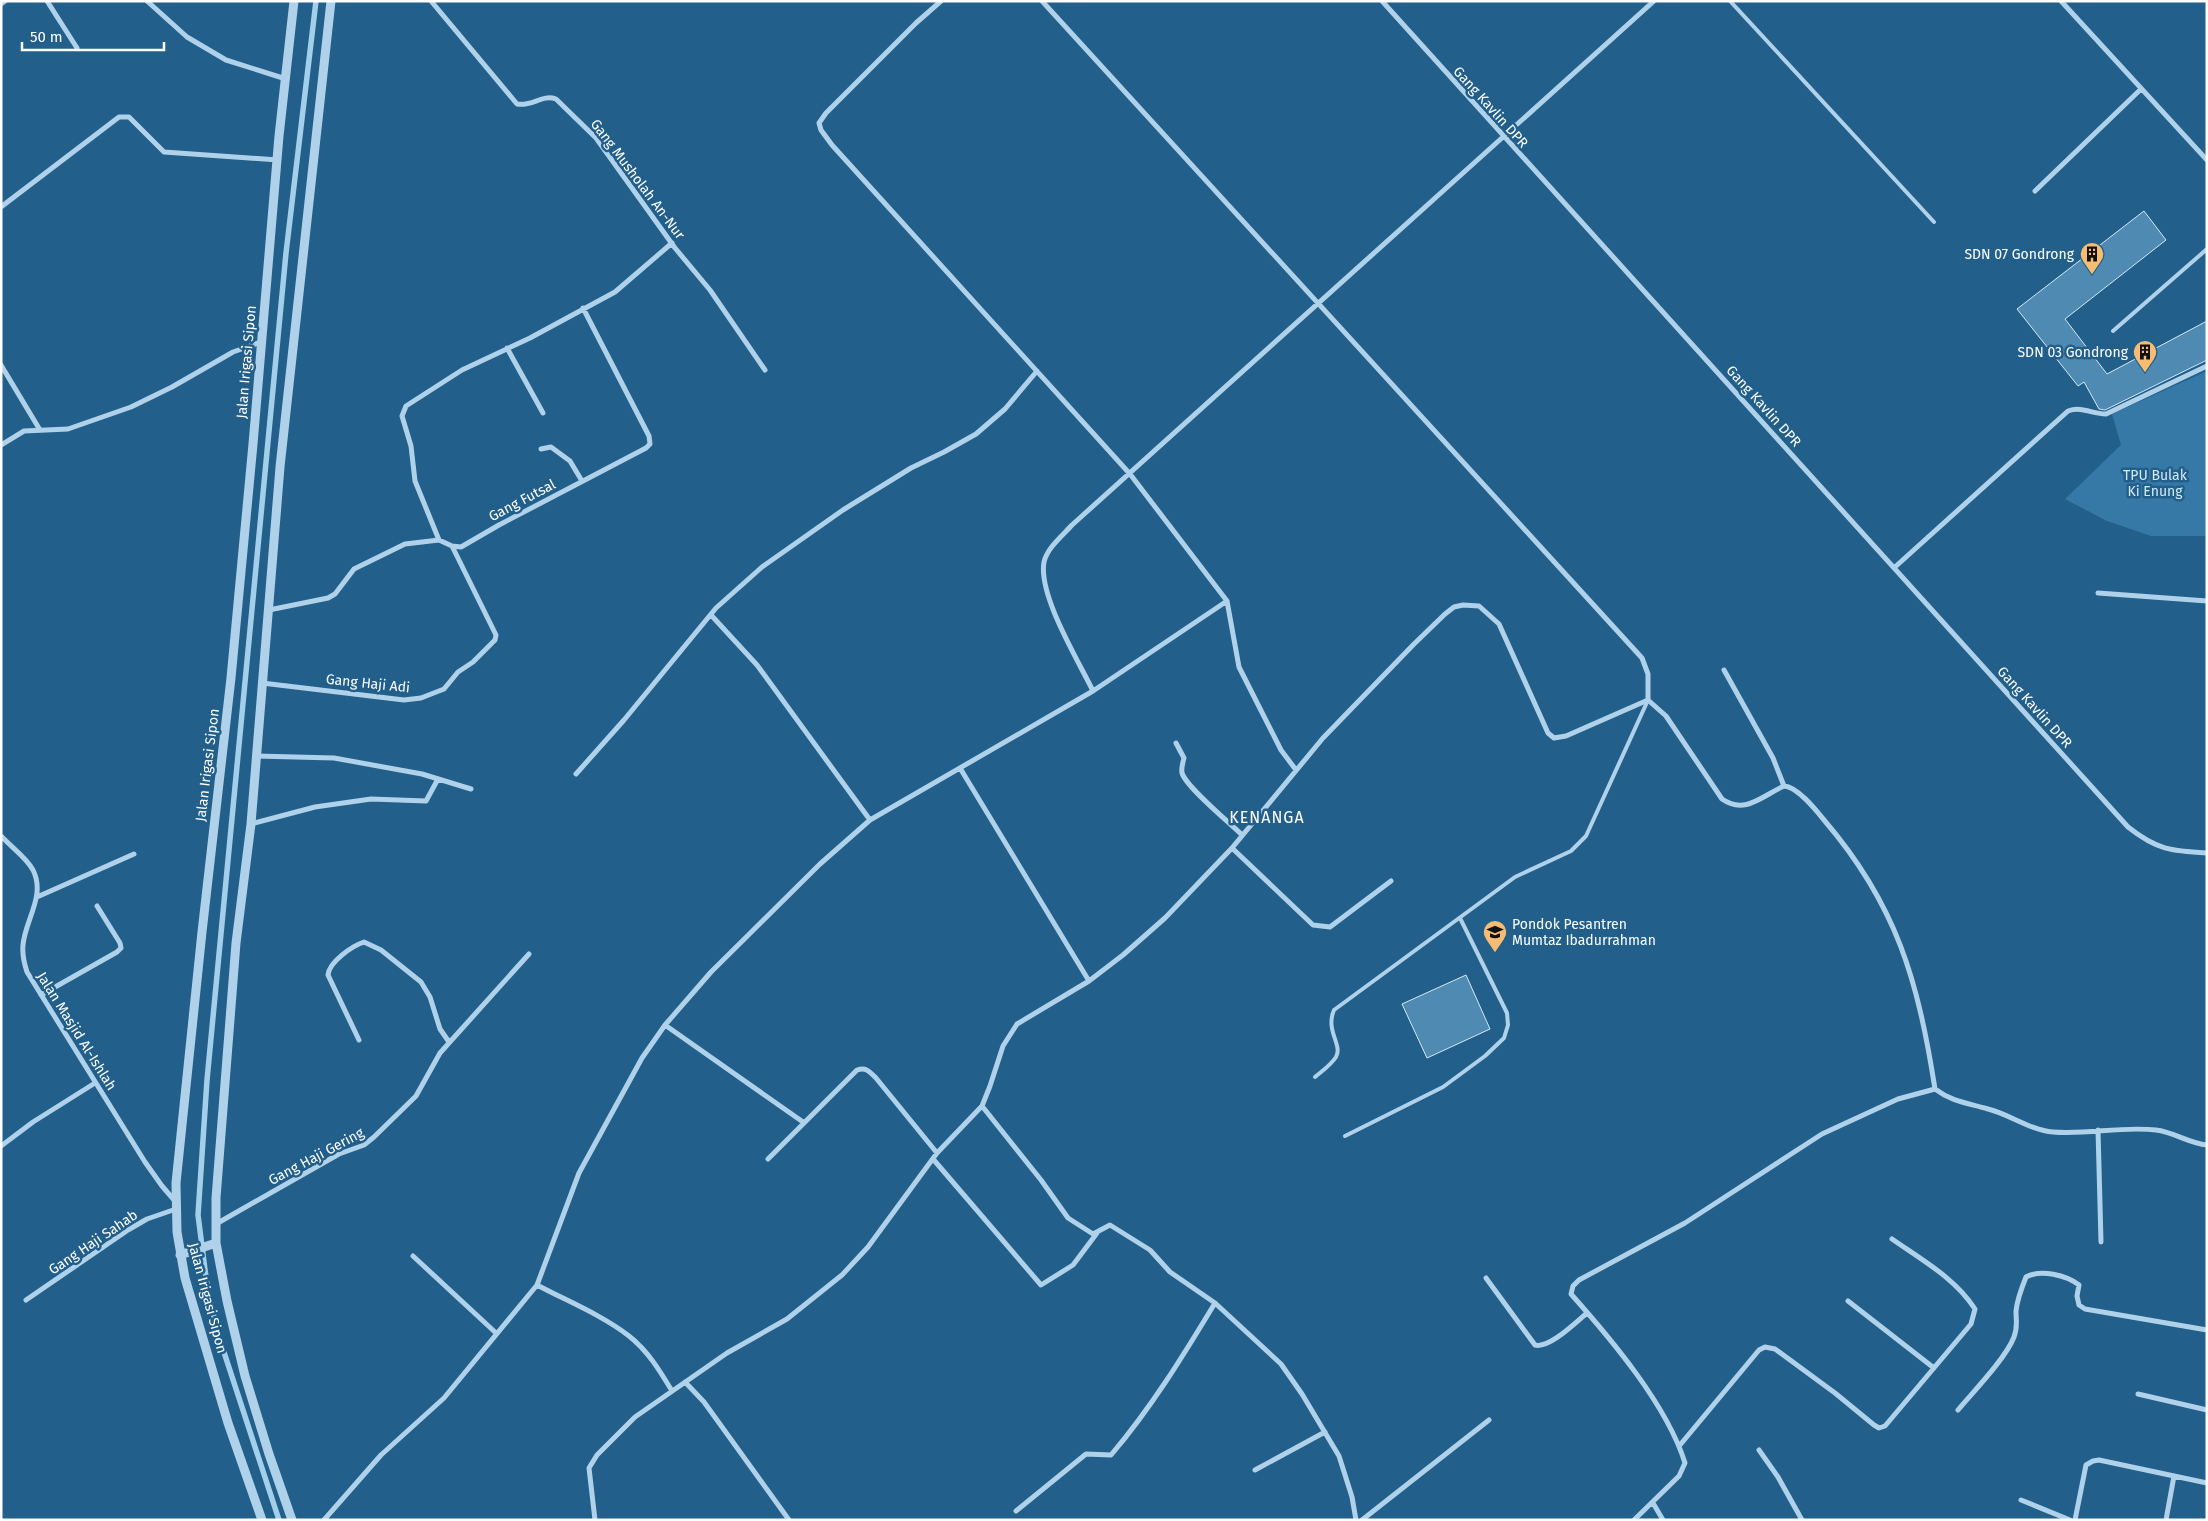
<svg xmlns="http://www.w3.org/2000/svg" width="2208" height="1521" viewBox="0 0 2208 1521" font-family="'Fira Sans',sans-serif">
  <rect width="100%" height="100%" fill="#225f8a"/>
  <path fill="#3679a7" d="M2207 371V536H2151L2107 521 2065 499 2121 445 2112 414Z"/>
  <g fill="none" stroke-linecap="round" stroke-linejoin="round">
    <path stroke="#a3cfeb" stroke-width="5.5" d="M279 1520 219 1337 208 1293 198 1215 207 1080 286 253 316 1"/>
  </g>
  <path fill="#4f8ab3" stroke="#d3e9f8" d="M2144 211 2166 240 2065 319 2107 374 2207 321V360L2105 410 2099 409 2084 382 2078 386 2017 309Z
    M1466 975 1490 1029 1427 1058 1402 1004Z"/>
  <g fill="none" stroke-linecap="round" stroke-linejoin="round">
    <path stroke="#afd2ea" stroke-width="4" d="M1730 1 1934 222
      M2113 331 2207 249
      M1315 1077C1322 1071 1331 1065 1336 1057 1343 1045 1325 1031 1334 1010L1515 877 1571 851 1586 836 1648 700
      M1345 1136 1443 1087 1485 1056 1504 1038 1508 1025 1507 1013 1460 918"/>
    <path stroke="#afd2ea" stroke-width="5" d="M47 1 77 48
      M147 1 187 37 226 60 286 79
      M431 1 517 104C532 107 542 94 556 99L596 138 675 248 710 290 765 370
      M941 1 916 23 826 113 819 123 821 130 832 145 1130 474 1227 601 1239 667 1281 750 1296 770
      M1042 1 1642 658 1648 674V700
      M1382 1 2128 827C2157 850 2171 851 2207 853
      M2061 1 2207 160
      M1 4 5 1
      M2035 191 2141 89
      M1 207 119 117H129L164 152 278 160
      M507 348 543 413
      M1 365 40 430
      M1 445 24 431 68 429 131 407 172 387 233 352 261 342
      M541 449 551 447 570 461 582 481
      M439 540 415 481 411 446 402 416 406 406 462 370 530 338 615 292 672 243
      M1895 567 2068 411C2082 406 2092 414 2106 414L2207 366
      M2098 593 2207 601
      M269 610 328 598 335 594 354 569 405 544 439 540 452 546 461 547 499 525 646 448 650 444 649 436 583 308
      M711 615 757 665 870 820
      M1724 670 1773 758 1784 786
      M262 683 404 700 421 698 444 689 458 672 473 662 495 640 496 635 452 546
      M1093 691C1078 660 1038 595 1044 562 1047 548 1063 535 1072 525L1654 1
      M1648 700 1666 716 1722 799C1745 815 1762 796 1784 786 1798 787 1816 810 1824 820 1897 905 1918 981 1935 1089
      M1176 743 1184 758C1183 762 1181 768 1182 773 1186 787 1230 823 1242 835
      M256 756 334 758 422 774 471 789
      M960 768 1089 981
      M576 774 624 720 716 608 762 567 843 510 911 468 944 452 976 434 1005 409 1037 371
      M251 824 315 807 371 799 426 801 438 779
      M1 836C11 847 26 857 33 870 46 896 25 920 23 945 22 955 24 963 27 972L145 1162 162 1186 175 1201
      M1232 848 1313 925 1330 927 1391 881
      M37 897 134 854
      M41 995 117 952 121 948 120 943 97 906
      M665 1025 803 1122
      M359 1040 328 975C329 962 352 946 364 942L381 950 421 982 430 997 440 1029 449 1042
      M982 1106 1041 1180 1068 1218 1093 1234 1110 1225 1150 1250 1170 1272 1215 1303 1281 1364 1302 1394 1339 1456 1352 1497 1356 1520
      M2098 1130 2101 1242
      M1 1146 33 1122 95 1083
      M768 1159 857 1070C866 1067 869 1071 876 1078L937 1153
      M933 1159 1041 1285 1073 1265 1097 1233
      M216 1224 339 1154 364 1145 374 1137 416 1096 440 1053 529 954
      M413 1256 496 1333
      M1486 1278 1535 1345C1549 1349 1576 1322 1587 1313
      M537 1285C567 1301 602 1315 629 1336 648 1351 660 1371 672 1391
      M26 1300 128 1230 147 1219 176 1209
      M1848 1301 1934 1368
      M685 1382 704 1402 789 1520
      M2138 1394 2207 1410
      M1958 1410C1973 1392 2006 1358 2014 1337 2018 1327 2016 1321 2016 1311 2017 1300 2022 1287 2026 1277 2041 1269 2066 1275 2079 1285L2077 1296 2079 1305 2085 1309 2207 1330
      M1680 1445 1759 1350 1765 1347 1775 1349 1835 1393 1874 1425 1879 1428 1885 1426 1971 1324 1975 1309C1955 1278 1922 1260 1892 1239
      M1759 1450 1778 1477 1802 1520
      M1255 1470 1325 1432
      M2021 1500 2070 1520
      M1653 1503 1663 1520
      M1016 1511 1086 1454 1111 1455C1151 1408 1183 1356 1215 1303
      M324 1520 381 1455 444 1398 537 1285 579 1173 642 1058 665 1025 711 972 820 864 870 820 1093 691 1227 601
      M595 1520 589 1468 597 1455 635 1417 727 1353 787 1319 842 1275 868 1247 937 1153 982 1106 990 1086 1003 1046 1017 1024 1089 981 1123 955 1165 918 1232 848 1323 738 1414 644 1445 614 1454 607 1463 605 1479 606 1499 624 1548 733 1554 738 1566 736 1648 700
      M1362 1520 1489 1420
      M1634 1520 1679 1476 1685 1463C1667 1405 1611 1339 1571 1294L1573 1286 1579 1280 1685 1223 1822 1134 1898 1099 1935 1089C1952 1102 1968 1103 1988 1109 2009 1114 2030 1130 2053 1132 2087 1135 2121 1126 2156 1130 2174 1132 2188 1143 2207 1145
      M2075 1520 2086 1465 2093 1461 2099 1460 2207 1483
      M2166 1520 2174 1476"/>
    <path stroke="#afd2ea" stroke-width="9" d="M180 1255 216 1243
      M262 1520 228 1423 185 1278 177 1232 176 1183 202 932 231 678 253 444 279 136 294 1
      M292 1520 269 1454 245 1376 227 1301 216 1243V1198L236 943 251 824 280 467 331 1"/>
  </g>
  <defs>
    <g id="building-pin" transform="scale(1.25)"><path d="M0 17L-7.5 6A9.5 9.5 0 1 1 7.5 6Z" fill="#f6bc71" stroke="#225f8a"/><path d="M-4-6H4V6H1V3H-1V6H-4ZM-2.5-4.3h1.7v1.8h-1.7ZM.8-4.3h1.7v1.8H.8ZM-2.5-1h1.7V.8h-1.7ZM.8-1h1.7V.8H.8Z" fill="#111"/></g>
    <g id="school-pin" transform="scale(1.25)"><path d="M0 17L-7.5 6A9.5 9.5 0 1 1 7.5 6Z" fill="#f6bc71" stroke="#225f8a"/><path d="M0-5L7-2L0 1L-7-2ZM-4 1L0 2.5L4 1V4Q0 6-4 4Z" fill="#111"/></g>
  </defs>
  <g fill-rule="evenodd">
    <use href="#building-pin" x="2092" y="254"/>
    <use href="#building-pin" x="2145" y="352"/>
    <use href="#school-pin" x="1495" y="932"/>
  </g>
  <g text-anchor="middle" stroke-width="5" stroke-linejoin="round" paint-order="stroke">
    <g font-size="14" fill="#fff" stroke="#225f8a">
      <text transform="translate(1491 107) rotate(48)" y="5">Gang Kavlin DPR</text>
      <text transform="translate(638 179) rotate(53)" y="5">Gang Musholah An-Nur</text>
      <text transform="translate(246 362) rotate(-85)" y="5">Jalan Irigasi Sipon</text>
      <text transform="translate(1764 406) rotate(48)" y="5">Gang Kavlin DPR</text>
      <text transform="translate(522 500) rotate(-28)" y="5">Gang Futsal</text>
      <text transform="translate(368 683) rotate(6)" y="5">Gang Haji Adi</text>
      <text transform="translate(2035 707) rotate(48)" y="5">Gang Kavlin DPR</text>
      <text transform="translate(207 765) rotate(-83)" y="5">Jalan Irigasi Sipon</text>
      <text transform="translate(77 1031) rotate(58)" y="5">Jalan Masjid Al-Ishlah</text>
      <text transform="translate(316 1156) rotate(-28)" y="5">Gang Haji Gering</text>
      <text transform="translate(93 1242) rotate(-34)" y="5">Gang Haji Sahab</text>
      <text transform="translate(208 1298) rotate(75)" y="5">Jalan Irigasi Sipon</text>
    </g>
    <g font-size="14" fill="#fff" stroke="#225f8a" text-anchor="end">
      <text x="2074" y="259">SDN 07 Gondrong</text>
      <text x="2128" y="357">SDN 03 Gondrong</text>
      <text x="1512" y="929" text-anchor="start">Pondok Pesantren<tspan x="1512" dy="16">Mumtaz Ibadurrahman</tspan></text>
    </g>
    <g font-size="14" fill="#d3e9f8" stroke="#225f8a">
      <text x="2155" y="480">TPU Bulak<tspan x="2155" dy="16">Ki Enung</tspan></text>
    </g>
    <g font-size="16" letter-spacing="1" fill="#fff" stroke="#225f8a">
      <text x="1267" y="823">KENANGA</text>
    </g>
  </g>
  <rect width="2208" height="1521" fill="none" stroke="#ffffff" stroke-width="5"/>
  <path d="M22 42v8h142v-8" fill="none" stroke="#ffffff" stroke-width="2.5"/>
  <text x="30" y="42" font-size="15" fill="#ffffff" stroke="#225f8a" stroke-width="4" paint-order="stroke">50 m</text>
</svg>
